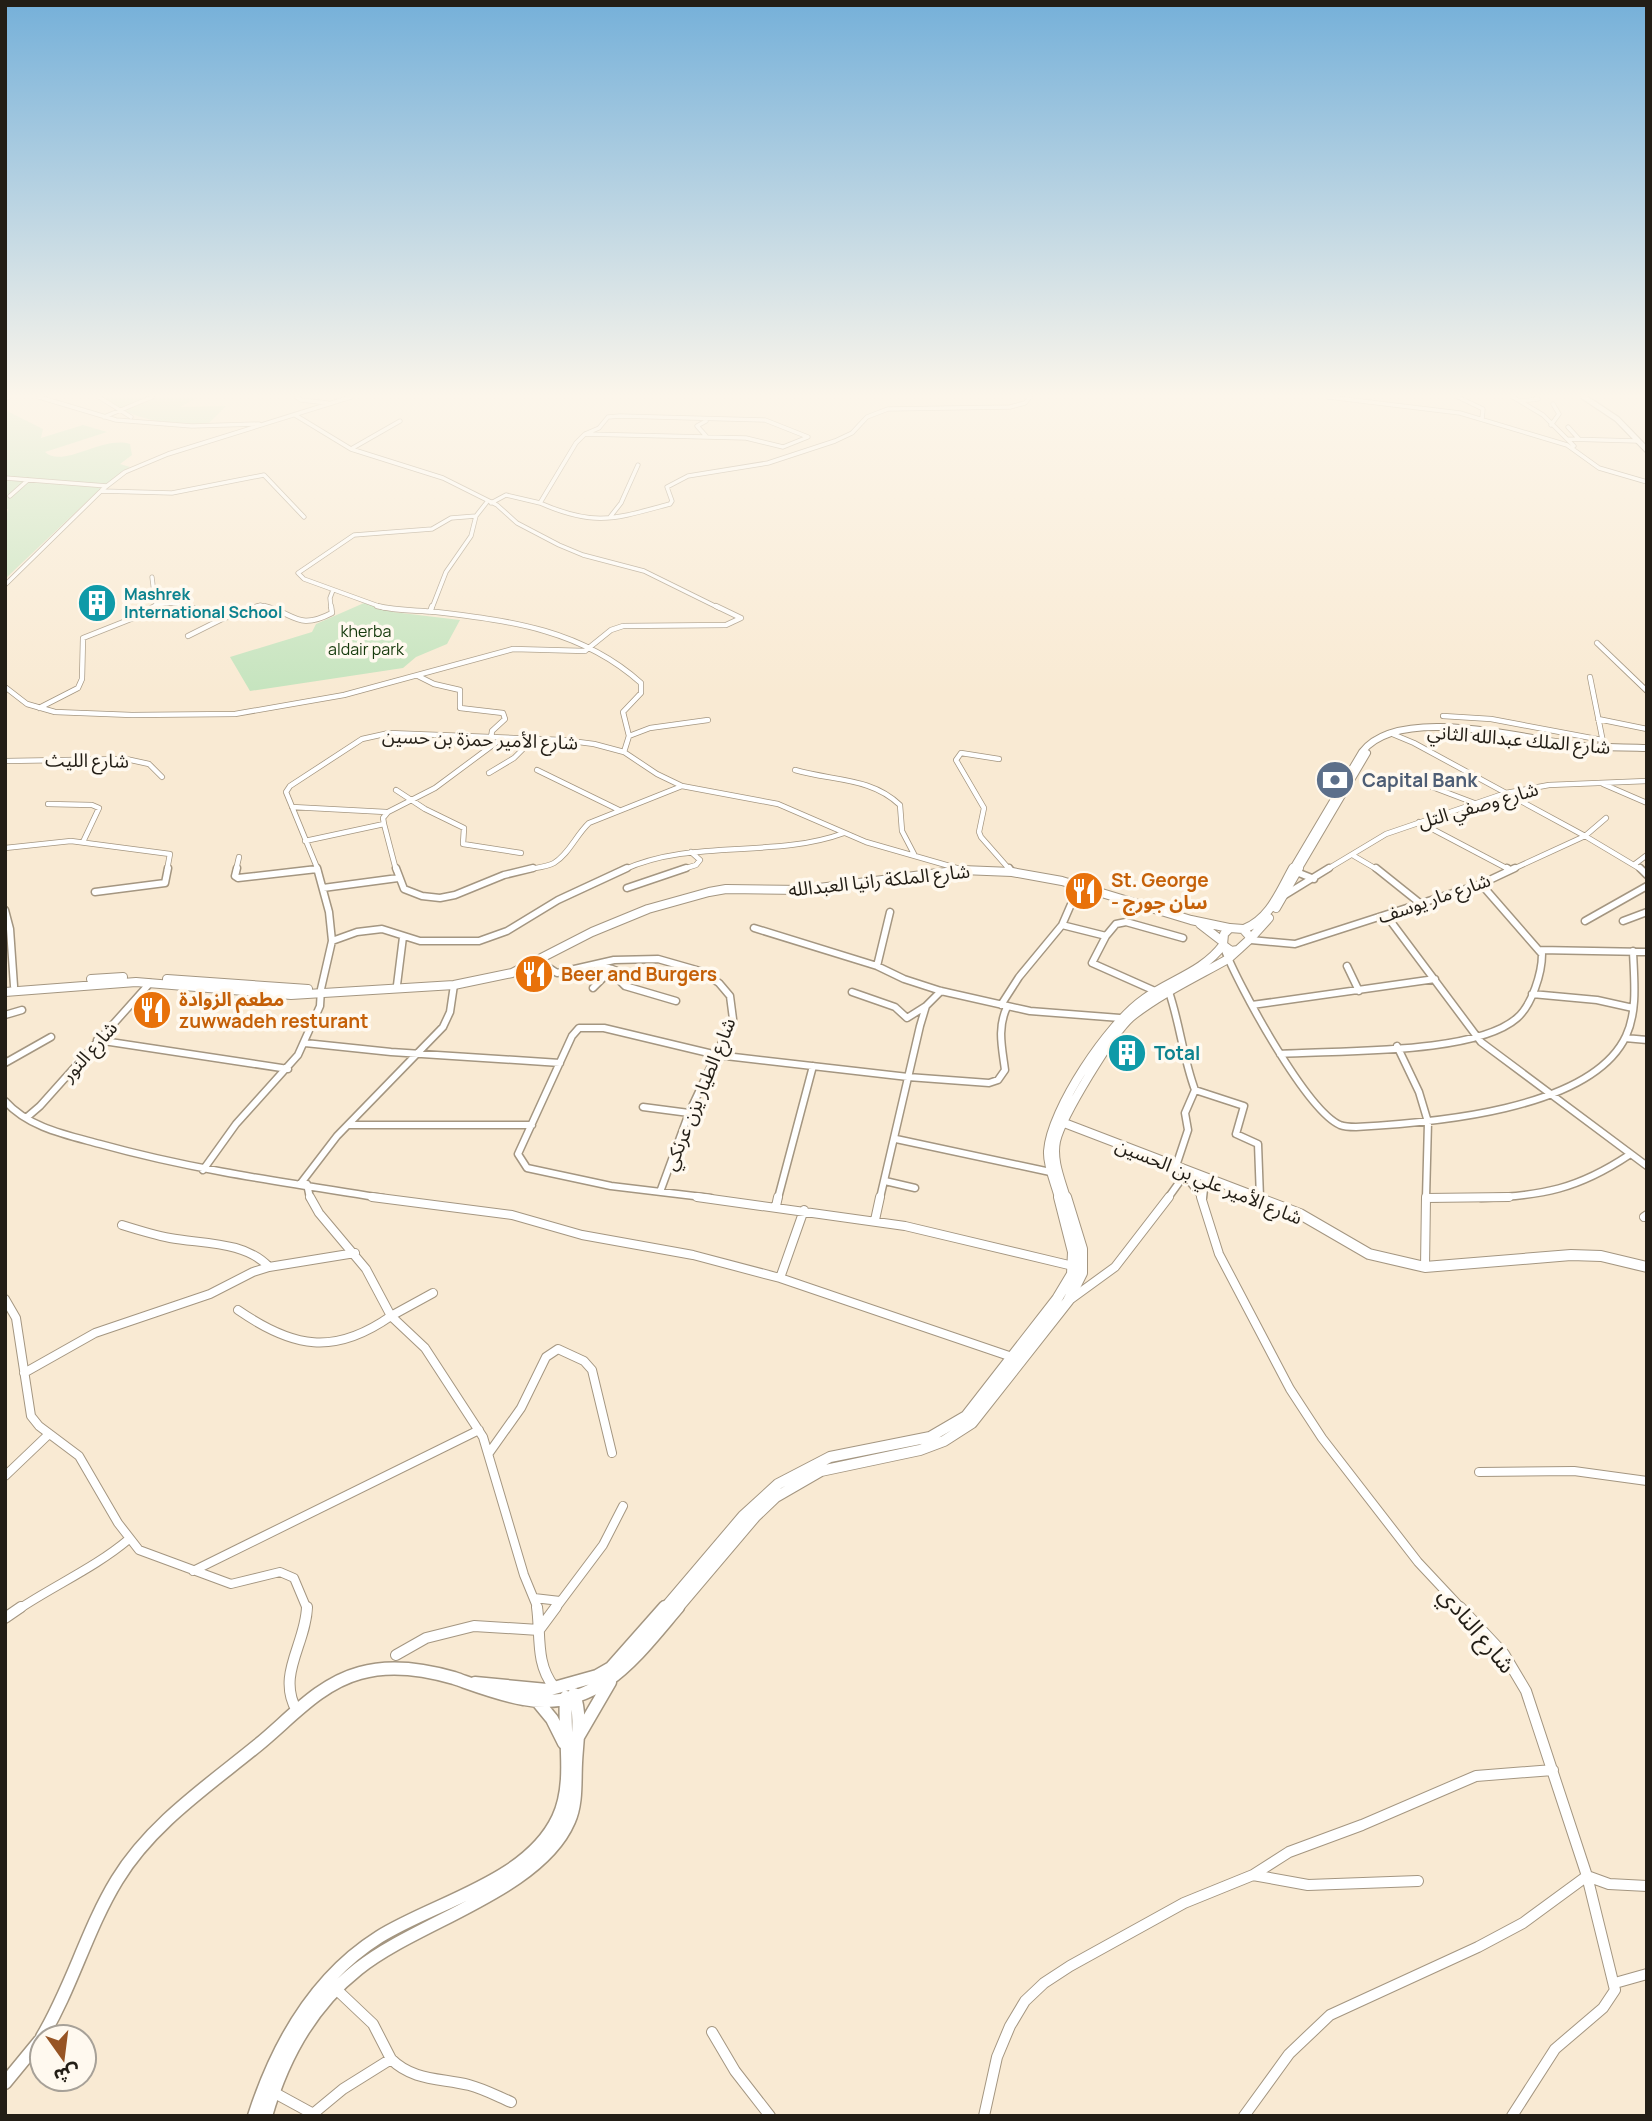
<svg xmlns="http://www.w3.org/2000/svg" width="1652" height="2121" viewBox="0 0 1652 2121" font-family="Manrope,'Noto Sans Arabic',sans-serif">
  <rect width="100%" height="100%" fill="#f9ead3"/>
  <path fill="#c5e4be" d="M104 397H199L180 407 226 406 207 425C169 423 134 423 104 397Z
    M5 410 43 429 41 438 83 425 107 432 45 452C63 469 103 435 130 444L132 455 120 464 130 467 101 488 5 579V521L8 509H5Z
    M364 603 393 612 460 620 447 644 416 657 403 668 250 691 230 657 312 632 316 624Z"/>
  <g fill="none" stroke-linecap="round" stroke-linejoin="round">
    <g stroke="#a49681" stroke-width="5">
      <path id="street-far4" d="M39 397 116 420 192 426 259 424
        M99 397 131 417
        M297 397 301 400 328 403
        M1328 397 1460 413 1567 445 1599 468 1647 482
        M1458 397 1483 409 1482 419
        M1513 397 1543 415 1574 446
        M5 399 9 397
        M1521 401 1538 399 1537 397
        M295 415 351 449 443 478 497 505 517 523 559 545 583 555 644 571 719 608
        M620 416 765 420 808 437 783 447 746 438 585 434 599 428 608 417Z
        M104 417 152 397
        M706 421 697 426 706 436
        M1551 425 1559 414 1553 404
        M1568 427 1579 439
        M1567 439 1637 441
        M351 449 400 421
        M5 478 107 486
        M101 491 172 493 264 475 304 517
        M10 496 28 480
        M491 503 506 495 540 503 576 443 585 434
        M540 503C595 527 614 519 670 504L672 501 667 487 688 476 768 463 835 441 852 433 867 417 888 409 1010 407 1025 403 1030 397
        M610 517 621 503 638 465
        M152 577 155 602 158 604
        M5 585 103 489 125 472 168 454 351 397
        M152 608C163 601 180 603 192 608
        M253 608 260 605 271 608
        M331 608 330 598 333 590
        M384 608 304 579 298 573 354 535 432 529 451 518 476 516
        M432 608 446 572 471 536 476 516 487 502"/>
    </g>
    <g stroke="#a49681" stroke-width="6">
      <path id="street-far3" d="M188 606 222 619
        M264 606C295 613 297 631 332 613L331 606
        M377 606C397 611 416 610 436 612 512 621 582 630 641 683V693L623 712 629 736
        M430 612 432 606
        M188 636 222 619 258 606
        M1597 643 1647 691
        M418 676 434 684 460 690V708L503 713 505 719 492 731 491 738
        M1590 677 1603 742
        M5 687 27 704 55 712 132 715 235 714 344 695 513 649 585 651 611 630 623 626 726 625 741 618 716 606
        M39 708 78 688 82 679 83 638 131 619 155 606
        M1443 716 1491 719 1602 740
        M1598 719 1647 729
        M1390 733 1414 743 1585 836 1642 870
        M624 752 629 736 650 728 708 720
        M999 759 961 753 956 760 984 808 979 832 981 837 1010 870
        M5 761 126 759 149 764 162 777
        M537 770 619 810
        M795 770C832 781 871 777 900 805L902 831 914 854
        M489 773 514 758 533 739
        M1411 779 1477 804
        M1603 784 1647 803
        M396 790 425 809 464 828 463 844 521 853
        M48 804 92 805 99 808 83 842
        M292 807 386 812
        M1419 822 1510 870
        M384 824 396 870
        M305 841 384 824 383 818 388 812 435 788 501 739
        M5 848 71 841 170 854 167 870
        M1354 856 1378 870
        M1635 864 1647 855
        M236 870 239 857
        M307 870 317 869
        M318 870 286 792 290 786 362 739 389 733 563 740 594 744 624 752 657 774 682 786 778 804 866 842 960 869
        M525 870C534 868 547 867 554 863 569 854 576 835 589 823L682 786
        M623 870C693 838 773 859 844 833
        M680 870 696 865 700 860 691 852
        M1326 870 1386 834 1506 793 1549 785 1647 781
        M1511 870 1585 836 1606 818"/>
    </g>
    <g stroke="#a49681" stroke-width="9">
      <path id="street-far2" d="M237 868 235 876 238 878 317 869
        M396 868 404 889 422 896 440 898 455 895 504 875 533 868
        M1009 868 1012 872
        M1376 868 1421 904
        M1507 868 1510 870
        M1640 868 1647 875
        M1299 873 1314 879
        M323 888 398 878
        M627 888 686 868
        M95 892 165 883 168 868
        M1285 895 1329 868
        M5 910 10 929 14 986
        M1386 915 1481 1042 1647 1166
        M1585 921 1647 886
        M1623 921 1647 912
        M1062 925 1106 936 1092 963 1155 991
        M754 928 877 966 904 979 941 991 1030 1011 1120 1018
        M1106 936 1116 924 1126 922 1183 938
        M1251 940 1295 944 1481 884 1515 868
        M332 941 357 932 382 929 420 941H479L507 931 558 900 627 868
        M1224 948C1238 985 1306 1110 1340 1125 1345 1127 1351 1127 1356 1127 1429 1123 1591 1111 1626 1036 1638 1010 1634 979 1633 951
        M1539 950 1647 952
        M537 960 557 973 614 960 658 959 700 971 719 983 730 996 733 1019 689 1113 660 1192
        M598 964 617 971 619 980 625 986 676 1001
        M877 966 890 912
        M1347 966 1359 991
        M397 985 403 937
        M593 988 612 969
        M852 992 895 1007 907 1018 926 1006
        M1169 992C1180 1024 1183 1058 1195 1090L1185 1113 1188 1130 1176 1166
        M1532 994 1597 1000 1633 1008
        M1001 1005 1019 977 1062 925 1079 886
        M1252 1005 1435 979
        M5 1015 22 1010
        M1625 1038 1647 1040
        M97 1040 288 1069
        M305 1043 391 1052 560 1063
        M1397 1046 1419 1092 1428 1122 1426 1198
        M1280 1054C1337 1050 1475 1055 1517 1018 1532 1005 1542 973 1542 954L1481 884
        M5 1063 51 1037
        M1195 1090 1244 1106 1236 1134 1258 1144 1260 1198
        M5 1101C29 1128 67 1135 100 1144 193 1170 288 1183 383 1198
        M643 1107 689 1113
        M26 1118 40 1106 150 983
        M349 1125H532
        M896 1139 1055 1173
        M203 1170 236 1124 298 1055 320 1006 321 989 332 941 329 912 317 868
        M1188 1171 1191 1183 1203 1198
        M885 1181 915 1188
        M301 1183 337 1136 443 1027 450 1012 454 985
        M307 1184 310 1198
        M711 1198 611 1186 527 1168 518 1154 572 1036 579 1028H604L717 1055 908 1077 989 1083 998 1080 1005 1070C1002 1047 997 1028 1007 1007
        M778 1198 813 1066
        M880 1198 920 1026 926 1006 941 991
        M1168 1198 1183 1177 1181 1168
        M1203 1198 1204 1189 1210 1179
        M1426 1198H1437
        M1481 1198C1542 1196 1578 1189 1629 1155"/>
    </g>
    <g stroke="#a49681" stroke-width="10">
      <path id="street-far1" d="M372 1197 512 1215 582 1235 693 1255 780 1278 1012 1357
        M697 1197 905 1226 1073 1266
        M1201 1197 1219 1254 1290 1389 1322 1438 1418 1562 1462 1609
        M1426 1198 1509 1197
        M776 1206 778 1197
        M1644 1217 1647 1215
        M875 1220 880 1197
        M122 1225C138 1230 154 1235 170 1238 202 1244 245 1241 269 1267L355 1253
        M1425 1267 1426 1197
        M780 1278 804 1210
        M433 1293 391 1316 425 1348 483 1437 524 1575 538 1609
        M5 1299 16 1318 31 1416 39 1426 79 1456 118 1523 139 1550 231 1584 280 1572 294 1578 307 1609
        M1071 1299 1115 1267 1169 1197
        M238 1310C293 1348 334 1356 391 1316L366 1269 319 1213 310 1197
        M24 1373 95 1333 210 1294 253 1272 269 1267
        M489 1453 521 1408 546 1357 558 1349 584 1361 592 1370 612 1453
        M1479 1472 1574 1471 1647 1481
        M5 1476 49 1434
        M193 1571 479 1430
        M534 1598 560 1601
        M19 1609C55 1585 96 1567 129 1539
        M555 1609 603 1545 623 1506"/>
    </g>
    <g stroke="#a49681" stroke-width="12">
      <path id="street" d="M537 1607C541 1635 535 1663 554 1687
        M1460 1607 1504 1654 1526 1691 1587 1876 1615 1990 1603 2008 1555 2049 1512 2116
        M5 1618 21 1607
        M396 1655 426 1638 474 1626 539 1630 556 1607
        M297 1711C276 1675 306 1644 307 1607
        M1253 1875 1308 1885 1418 1881
        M1615 1983 1647 1974
        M712 2032 735 2071 770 2116
        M391 2059C413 2081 441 2078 469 2085 484 2089 497 2096 511 2102
        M273 2092 317 2116
        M314 2113 343 2089 391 2059 373 2024 336 1989
        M984 2116 997 2057 1010 2026 1025 2001 1044 1983 1070 1966 1184 1903 1253 1875 1289 1852 1362 1825 1476 1776 1553 1770
        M1244 2116 1289 2054 1330 2015 1478 1947 1523 1923 1587 1876 1609 1884 1647 1886"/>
    </g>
    <g stroke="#a49681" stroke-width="7">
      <path id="secondary-far4" d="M1584 397 1617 419 1647 450"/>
    </g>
    <g stroke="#a49681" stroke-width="8">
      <path id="secondary-far3" d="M961 870H966
        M1292 870 1362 752C1399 704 1524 739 1576 745 1600 748 1624 747 1647 748
        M1298 870 1367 753"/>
    </g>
    <g stroke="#a49681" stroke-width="10">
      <path id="secondary-far2" d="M1276 908 1299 868
        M1200 924 1222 941
        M1230 928 1243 929 1251 938 1238 950 1231 951 1223 945 1224 934Z
        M1244 929C1270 919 1280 891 1293 868
        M1251 938 1269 918
        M91 979 123 977
        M167 979 308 989
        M5 992 136 982 291 995 454 985 512 973 592 932 648 909 709 892 726 889 803 890 962 870 1012 872 1062 881 1191 920 1229 928
        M1059 1121 1260 1198
        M1059 1198C1056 1185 1047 1166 1048 1151 1051 1109 1109 1023 1144 999 1170 980 1203 972 1223 945
        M1066 1198C1061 1180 1052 1161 1056 1141 1062 1116 1112 1034 1131 1017 1160 994 1196 977 1228 959L1238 950"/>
    </g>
    <g stroke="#a49681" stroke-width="12">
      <path id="secondary-far1" d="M1255 1197 1300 1214 1369 1254 1425 1267 1571 1255 1601 1256 1647 1267
        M664 1609 743 1516 778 1484 830 1457 930 1437 966 1416 1057 1299 1072 1274 1073 1252 1059 1197
        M677 1609 755 1517 776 1497 821 1471 920 1450 944 1441 972 1423 1068 1301 1082 1273V1249L1066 1197"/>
    </g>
    <g stroke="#a49681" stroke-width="15">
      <path id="secondary" d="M475 1683 547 1690 597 1676 611 1668 665 1607
        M538 1702 552 1719 564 1743
        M578 1737 610 1682
        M42 2037C72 1987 87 1929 117 1880 151 1824 208 1786 258 1745 290 1719 319 1684 360 1673 391 1664 423 1669 454 1678 477 1686 500 1695 524 1699 597 1713 637 1655 678 1607
        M5 2083 42 2038
        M254 2116C277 2045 314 1978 379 1937 435 1902 528 1882 558 1818 575 1782 563 1736 566 1697
        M266 2116C282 2060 311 2006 358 1969 416 1922 539 1891 569 1821 577 1803 575 1782 576 1763 577 1740 582 1716 574 1694"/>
    </g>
    <use href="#street-far4" stroke="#fff" stroke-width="3.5"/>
    <use href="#street-far3" stroke="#fff" stroke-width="4.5"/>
    <use href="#street-far2" stroke="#fff" stroke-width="6"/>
    <use href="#street-far1" stroke="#fff" stroke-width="8"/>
    <use href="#street" stroke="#fff" stroke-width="10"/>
    <use href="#secondary-far4" stroke="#fff" stroke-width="5"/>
    <use href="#secondary-far3" stroke="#fff" stroke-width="6"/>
    <use href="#secondary-far2" stroke="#fff" stroke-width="8"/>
    <use href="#secondary-far1" stroke="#fff" stroke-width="10"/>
    <use href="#secondary" stroke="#fff" stroke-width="12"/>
  </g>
  <linearGradient id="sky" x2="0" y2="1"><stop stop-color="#75b0d9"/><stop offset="0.57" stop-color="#fcf6eb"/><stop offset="1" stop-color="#fcf6eb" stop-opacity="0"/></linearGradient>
  <rect width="1652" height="694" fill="url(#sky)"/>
  <defs>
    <g id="building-disc" transform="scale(2.0125)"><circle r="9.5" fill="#0f9aa8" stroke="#fff9ef"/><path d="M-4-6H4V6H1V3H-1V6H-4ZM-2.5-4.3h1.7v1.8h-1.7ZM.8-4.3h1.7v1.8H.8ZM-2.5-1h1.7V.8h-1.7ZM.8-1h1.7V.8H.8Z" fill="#fff"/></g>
    <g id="bank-disc" transform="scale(2.0125)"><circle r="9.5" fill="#5c6f8a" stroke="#fff9ef"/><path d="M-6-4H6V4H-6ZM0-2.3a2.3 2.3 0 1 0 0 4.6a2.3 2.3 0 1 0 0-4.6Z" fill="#fff"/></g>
    <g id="restaurant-disc" transform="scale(2.0125)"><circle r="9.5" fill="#e8710a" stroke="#fff9ef"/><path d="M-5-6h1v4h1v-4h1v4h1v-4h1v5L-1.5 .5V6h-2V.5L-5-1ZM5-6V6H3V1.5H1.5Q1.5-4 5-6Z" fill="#fff"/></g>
  </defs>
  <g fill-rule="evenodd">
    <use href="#building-disc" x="97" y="603"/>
    <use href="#bank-disc" x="1335" y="780"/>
    <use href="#restaurant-disc" x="1084" y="891"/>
    <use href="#restaurant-disc" x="534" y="974"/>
    <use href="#restaurant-disc" x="152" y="1010"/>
    <use href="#building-disc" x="1127" y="1053"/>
  </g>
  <g text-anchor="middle" stroke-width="7" stroke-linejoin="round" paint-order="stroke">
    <g font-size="16" font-weight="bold" fill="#0d838f" stroke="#fff9ef" text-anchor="start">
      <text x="124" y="600">Mashrek<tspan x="124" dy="18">International School</tspan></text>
    </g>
    <g font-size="16" fill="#153a0c" stroke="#fff9ef">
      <text x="366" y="637">kherba<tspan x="366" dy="18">aldair park</tspan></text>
    </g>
    <g font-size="19" fill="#231e16" stroke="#fff9ef">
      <text transform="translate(480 739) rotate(2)" y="7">شارع الأمير حمزة بن حسين</text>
      <text transform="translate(1519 739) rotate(5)" y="7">شارع الملك عبدالله الثاني</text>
      <text transform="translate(87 760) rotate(1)" y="7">شارع الليث</text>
      <text transform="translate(1478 805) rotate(-16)" y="7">شارع وصفي التل</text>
      <text transform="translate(879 880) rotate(-6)" y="7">شارع الملكة رانيا العبدالله</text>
      <text transform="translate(1434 898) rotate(-19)" y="7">شارع مار يوسف</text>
      <text transform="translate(89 1051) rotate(-48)" y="7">شارع النور</text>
      <text transform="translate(699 1094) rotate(-68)" y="7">شارع الطيار يزن عرنكي</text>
      <text transform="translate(1209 1181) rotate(22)" y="7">شارع الأمير علي بن الحسين</text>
    </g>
    <g font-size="19" font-weight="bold" fill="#4e5e75" stroke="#fff9ef" text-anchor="start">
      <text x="1362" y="787">Capital Bank</text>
    </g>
    <g font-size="19" font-weight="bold" fill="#c56008" stroke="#fff9ef" text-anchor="start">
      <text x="1111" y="887">St. George<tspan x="1111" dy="22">- سان جورج</tspan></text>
      <text x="561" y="981">Beer and Burgers</text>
      <text x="179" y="1006">مطعم الزوادة<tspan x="179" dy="22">zuwwadeh resturant</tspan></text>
    </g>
    <g font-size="19" font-weight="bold" fill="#0d838f" stroke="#fff9ef" text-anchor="start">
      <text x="1154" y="1060">Total</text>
    </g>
    <g font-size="23" fill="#231e16" stroke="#fff9ef">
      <text transform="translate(1477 1630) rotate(50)" y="8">شارع النادي</text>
    </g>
  </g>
  <rect width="1652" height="2121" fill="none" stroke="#231e16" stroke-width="14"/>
  <g transform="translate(63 2058) rotate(166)"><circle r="33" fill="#fff9ef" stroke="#a7a198" stroke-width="2"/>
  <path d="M0-5L12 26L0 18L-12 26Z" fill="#975424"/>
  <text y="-10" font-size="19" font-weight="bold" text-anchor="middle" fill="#231e16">ش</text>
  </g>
</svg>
